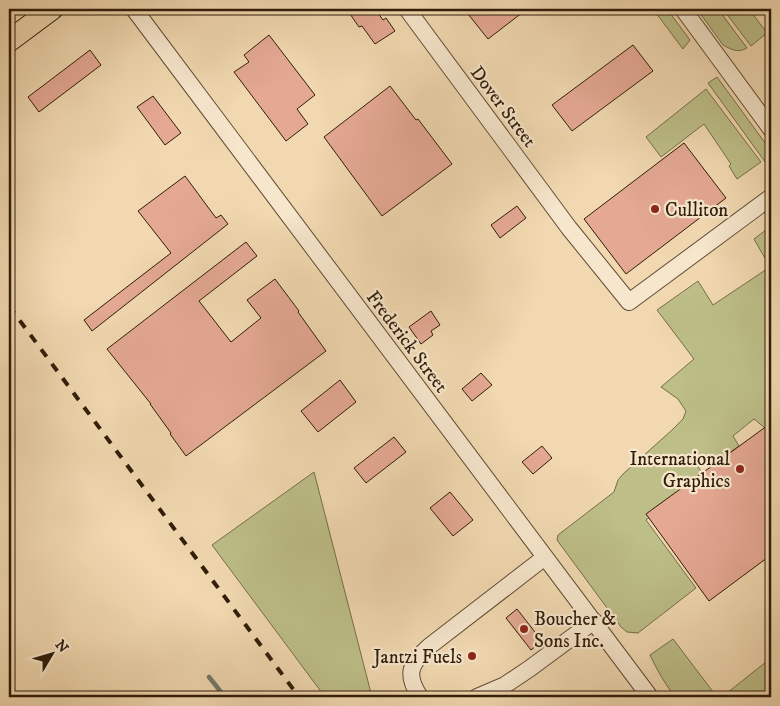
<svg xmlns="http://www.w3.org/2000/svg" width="780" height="706" viewBox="0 0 780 706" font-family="'IM FELL DW Pica',serif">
  <rect width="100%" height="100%" fill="#f1d8b0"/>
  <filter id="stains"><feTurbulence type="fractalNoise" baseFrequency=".004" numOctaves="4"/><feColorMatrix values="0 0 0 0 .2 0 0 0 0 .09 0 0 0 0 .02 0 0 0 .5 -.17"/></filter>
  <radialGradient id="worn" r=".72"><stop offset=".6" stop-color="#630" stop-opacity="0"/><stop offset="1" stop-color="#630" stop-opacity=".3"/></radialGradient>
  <path fill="#bdbe88" stroke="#766e48" d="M653 9H667L690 40 683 49Z
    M697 9H718L747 48C738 53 732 50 723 45Z
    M723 9H749L767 33 751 46Z
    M717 77 771 151V170L708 83Z
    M706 89 761 162 737 179 729 166 731 164 704 124 661 157 646 137Z
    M771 226V423L765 428 754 419 733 436 739 446 715 463 711 458 698 467 702 472 646 520 696 588 638 633 627 632 621 627 557 540 558 535 614 492 618 480 623 474 672 430 683 419 686 411 678 399 661 387 694 359 657 310 698 281 713 305 770 267 754 239Z
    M314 472 372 697H325L212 545Z
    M673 639 717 697H675C665 684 657 670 650 655Z
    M771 658V695L768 697H722Z"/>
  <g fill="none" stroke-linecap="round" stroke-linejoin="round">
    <path stroke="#707b6a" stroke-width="4.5" d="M209 677 225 697"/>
  </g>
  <path fill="#e4a893" stroke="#301d09" d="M358 9H375L383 20 386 18 395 31 375 44 362 26 359 27 350 14Z
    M464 9H527L488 39Z
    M269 35 315 95 297 109 308 124 286 141 234 72 249 62 244 55Z
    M633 45 653 71 572 131 552 105Z
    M90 50 101 65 39 112 28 97Z
    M390 86 416 120 418 119 452 164 382 216 324 137Z
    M153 96 181 133 165 145 137 107Z
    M684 143 726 198 626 274 584 219Z
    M185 176 216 218 221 215 228 224 92 331 84 320 171 253 138 211Z
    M517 206 526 218 500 238 491 225Z
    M246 242 257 256 199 301 231 342 261 318 247 300 275 279 299 311 298 312 326 351 186 456 170 434 171 433 150 404H151L107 349Z
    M431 311 440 325 431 331 433 335 421 344 409 327Z
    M481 373 492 385 472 401 462 389Z
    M340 380 356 402 318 432 301 411Z
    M771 423V555L709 601 646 514Z
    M394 437 406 452 366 483 354 468Z
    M542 446 552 458 533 474 522 462Z
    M450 492 473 520 453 536 430 508Z
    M517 609 542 641 531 650 506 618Z"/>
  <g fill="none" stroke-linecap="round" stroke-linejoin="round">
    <g stroke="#604c33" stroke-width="18">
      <path id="minor" d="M134 9 650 697
        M407 9 569 228 629 302 771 197
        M683 9 771 129
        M420 697C404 673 411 663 431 645L545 557
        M477 697 505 685 529 669 594 621"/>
    </g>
    <g stroke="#301d09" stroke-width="23">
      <path id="major" d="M9 41 52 9"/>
    </g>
    <use href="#minor" stroke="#f6e6cc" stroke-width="16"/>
    <use href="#major" stroke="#f1d8b0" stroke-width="21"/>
    <path stroke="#301d09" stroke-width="4" stroke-dasharray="9 9" stroke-linecap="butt" d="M9 306 299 697"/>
  </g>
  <g fill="#8f2418" stroke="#f6e6cc" stroke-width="2">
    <circle cx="655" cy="209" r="5"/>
    <circle cx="740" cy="469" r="5"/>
    <circle cx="524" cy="629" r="5"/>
    <circle cx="472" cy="656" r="5"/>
  </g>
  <g text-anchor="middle" stroke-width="4.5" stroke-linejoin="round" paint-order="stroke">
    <g font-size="19" fill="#301d09" stroke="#f6e6cc">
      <text transform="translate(504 106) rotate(53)" y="7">Dover Street</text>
      <text transform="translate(408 341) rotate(53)" y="7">Frederick Street</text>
    </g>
    <g font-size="19" fill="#301d09" stroke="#f6e6cc" text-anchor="start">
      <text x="665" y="216">Culliton</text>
      <text x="730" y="465" text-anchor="end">International<tspan x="730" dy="22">Graphics</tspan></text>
      <text x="534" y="625">Boucher &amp;<tspan x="534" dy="22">Sons Inc.</tspan></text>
      <text x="462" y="663" text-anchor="end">Jantzi Fuels</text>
    </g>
  </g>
  <rect width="780" height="706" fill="none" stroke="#f1d8b0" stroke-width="30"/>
  <rect x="10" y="10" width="760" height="686" fill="none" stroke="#301d09" stroke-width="2.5"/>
  <rect x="15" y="15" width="750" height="676" fill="none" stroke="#301d09"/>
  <g transform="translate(52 654) rotate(52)" stroke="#f6e6cc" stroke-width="4" paint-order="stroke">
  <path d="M0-4L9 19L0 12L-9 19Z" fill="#301d09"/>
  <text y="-8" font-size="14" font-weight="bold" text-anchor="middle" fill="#301d09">N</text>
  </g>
  <rect width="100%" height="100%" filter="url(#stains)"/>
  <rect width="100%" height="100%" fill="url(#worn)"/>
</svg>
